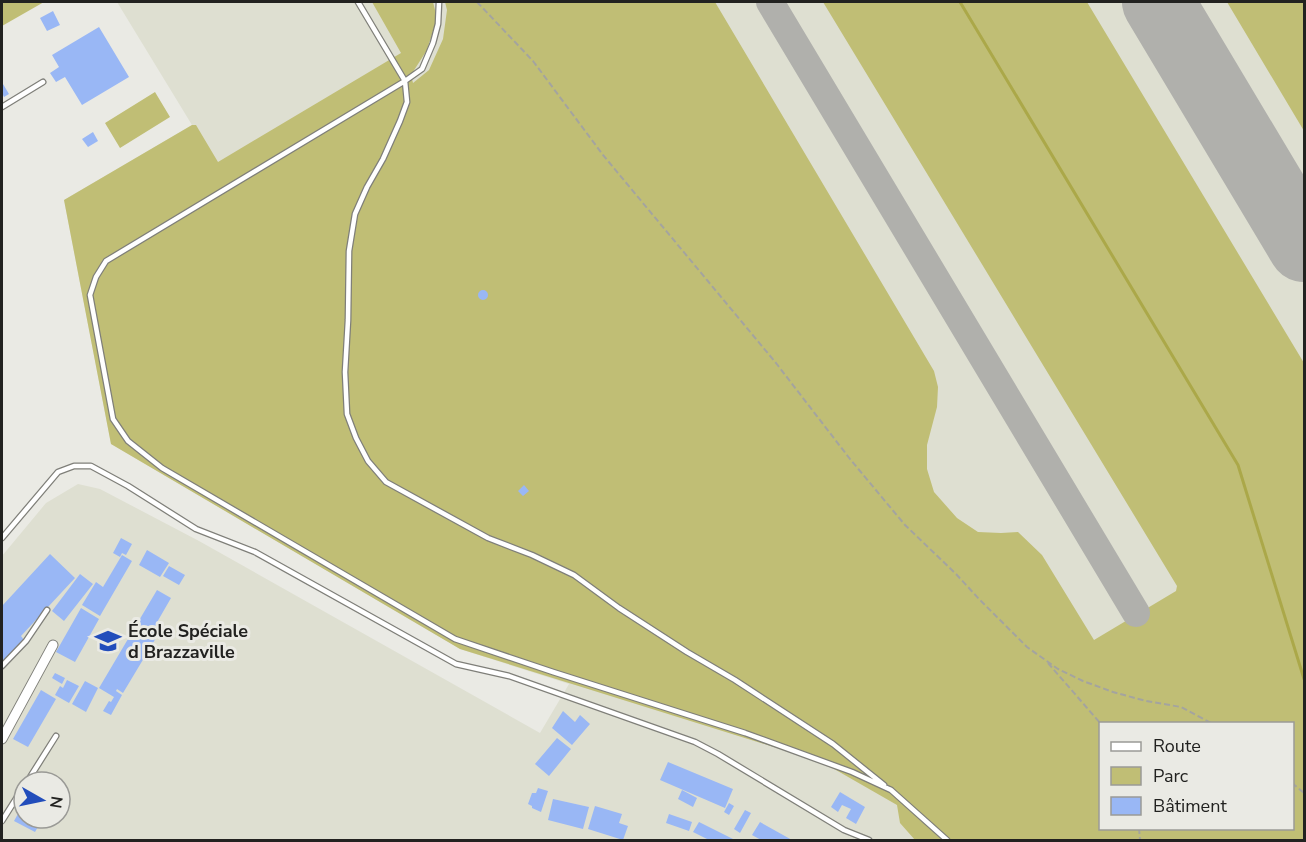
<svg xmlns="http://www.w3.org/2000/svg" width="1306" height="842" viewBox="0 0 1306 842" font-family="'Nunito Sans',sans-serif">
  <rect width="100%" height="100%" fill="#eaeae4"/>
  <path fill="#dedfd1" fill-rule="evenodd" d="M117 2H1304V840H2V556L46 503 78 484 100 489 199 541 540 733 569 684 460 649 111 444 64 200 192 125ZM1100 724H1292V828H1100ZM24 782H60V818H24Z"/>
  <path fill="#c0be75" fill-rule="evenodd" d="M2 2H44L2 26Z
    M372 2H433L437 18 427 50 411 75 413 83 429 70 443 39 447 10 445 2H715L934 371 938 387 937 407 927 445V469L934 492 957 518 978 532 1001 533 1018 532 1042 555 1094 640 1176 591 1177 586 823 2H1087L1304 363V840H915L900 823 897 805 822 762 460 649 111 444 64 200 192 125H196L218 162 401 53ZM1100 724H1292V828H1100Z
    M1227 2H1304V131Z
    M155 92 170 117 120 148 105 123Z"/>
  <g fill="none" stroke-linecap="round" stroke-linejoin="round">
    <path stroke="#aba849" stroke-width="3" d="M960 2 1238 465 1304 679"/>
    <path stroke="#b0b0ac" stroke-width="28" d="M770 2 1136 613"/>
    <path stroke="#b0b0ac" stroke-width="72" d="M1158 2 1304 246"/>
  </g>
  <path fill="#99b7f5" d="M53 11 60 25 47 31 40 18Z
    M99 27 129 77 82 105 65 77 56 82 50 73 59 67 52 55Z
    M3 84 9 94 4 97 2 93V85Z
    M93 132 98 141 88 147 82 139Z
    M478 295a5 5 0 1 1 10 0a5 5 0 1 1-10 0Z
    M524 485 529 491 523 496 518 491Z
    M121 538 132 544 126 555 122 553 120 557 113 553Z
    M147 550 169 563 160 577 139 565Z
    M50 554 75 578 21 636 24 640 3 662 2 661V606Z
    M122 555 132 561 100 616 82 605 96 582 103 587Z
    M169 566 185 575 179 585 163 576Z
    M80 574 93 584 64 621 52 611Z
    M157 590 171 598 156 624 162 628 123 693 117 689 116 691 122 695 111 715 103 711 109 701 111 702 114 697 99 688Z
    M81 608 99 619 75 662 56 652Z
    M55 673 65 678 62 684 52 678Z
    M67 680 79 686 69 703 55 695 60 686 63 688Z
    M85 681 98 688 86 712 72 704Z
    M41 690 56 699 28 747 13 739Z
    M563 711 575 722 580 715 590 724 572 745 552 728Z
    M557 738 571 749 549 776 535 764Z
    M668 762 733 789 725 808 660 780Z
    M538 788 548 791 541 812 532 808V806L528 804 532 793H536Z
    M682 790 697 798 693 807 678 799Z
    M840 792 865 807 856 824 846 818 851 809 842 805 838 812 831 807Z
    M553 799 589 807 583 829 548 820Z
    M24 803V818H43L35 832 14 821Z
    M729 803 734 806 729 815 724 812Z
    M595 806 622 814 619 823 628 826 623 840 588 829Z
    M745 810 751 813 740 833 734 829Z
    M669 814 692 822 689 831 666 823Z
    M699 822 735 840H709L693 832Z
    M760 822 792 840H761L752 835Z"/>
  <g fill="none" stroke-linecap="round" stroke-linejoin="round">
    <g stroke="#7f7f79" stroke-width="7">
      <path id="lane" d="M358 2 405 81 106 261 96 277 90 295 113 419 128 441 162 468 455 639 553 672 745 733 852 772 891 790
        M439 2 438 24 433 43 422 69 405 81 407 102 400 121 383 159 367 187 355 214 349 251 348 320 345 372 347 414 356 438 368 461 386 482 488 538 532 555 574 575 619 608 687 652 735 680 833 744 884 785
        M2 107 43 82
        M2 538 58 472 74 466H91L128 486 196 529 255 552 456 664 509 676 695 742 718 754 844 830 869 840
        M2 666 26 641 47 610
        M27 782 56 736
        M891 790 947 840
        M2 821 24 786"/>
    </g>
    <g stroke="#7f7f79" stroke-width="11">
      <path id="street" d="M2 739 53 645"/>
    </g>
    <path stroke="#a4a49f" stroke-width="2" stroke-dasharray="6 3" stroke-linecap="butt" d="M477 2 533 61 603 155 776 363 850 459 905 525 956 574 979 599 1027 647 1058 669 1083 681 1113 692 1146 701 1181 707 1213 724
      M1048 663 1101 724
      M1292 783 1304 793
      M1139 828 1140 840"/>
    <use href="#lane" stroke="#fff" stroke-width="4.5"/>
    <use href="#street" stroke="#fff" stroke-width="9"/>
  </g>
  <defs>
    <g id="school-bare" transform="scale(2.07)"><path d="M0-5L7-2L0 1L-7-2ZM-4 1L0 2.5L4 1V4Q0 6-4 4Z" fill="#224dbb" stroke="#eaeae4" stroke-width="2.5" paint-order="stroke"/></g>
  </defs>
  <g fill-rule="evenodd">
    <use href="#school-bare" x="108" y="641"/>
  </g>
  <g text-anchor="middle" stroke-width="6" stroke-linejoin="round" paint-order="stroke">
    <g font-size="18" font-weight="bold" fill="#222220" stroke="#eaeae4" text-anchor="start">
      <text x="128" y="637">École Spéciale<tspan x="128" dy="21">d Brazzaville</tspan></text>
    </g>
  </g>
  <rect width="1306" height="842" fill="none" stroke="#222220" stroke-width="6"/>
  <rect x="1099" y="722" width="195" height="108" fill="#eaeae4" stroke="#9a9a96" stroke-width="1.5"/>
  <rect x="1111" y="742" width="30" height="9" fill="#ffffff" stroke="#9a9a96" stroke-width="1.5"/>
  <text x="1153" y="752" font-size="18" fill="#222220">Route</text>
  <rect x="1111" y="767" width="30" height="18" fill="#c0be75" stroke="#9a9a96" stroke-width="1.5"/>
  <text x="1153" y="782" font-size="18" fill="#222220">Parc</text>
  <rect x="1111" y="797" width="30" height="18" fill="#99b7f5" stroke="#9a9a96" stroke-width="1.5"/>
  <text x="1153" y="812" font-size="18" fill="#222220">Bâtiment</text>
  <g transform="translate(42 800) rotate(99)"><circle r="28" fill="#eaeae4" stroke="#9a9a96" stroke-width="1.5"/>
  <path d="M0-4.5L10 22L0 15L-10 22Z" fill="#224dbb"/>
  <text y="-9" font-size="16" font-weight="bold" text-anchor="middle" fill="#222220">N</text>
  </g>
</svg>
